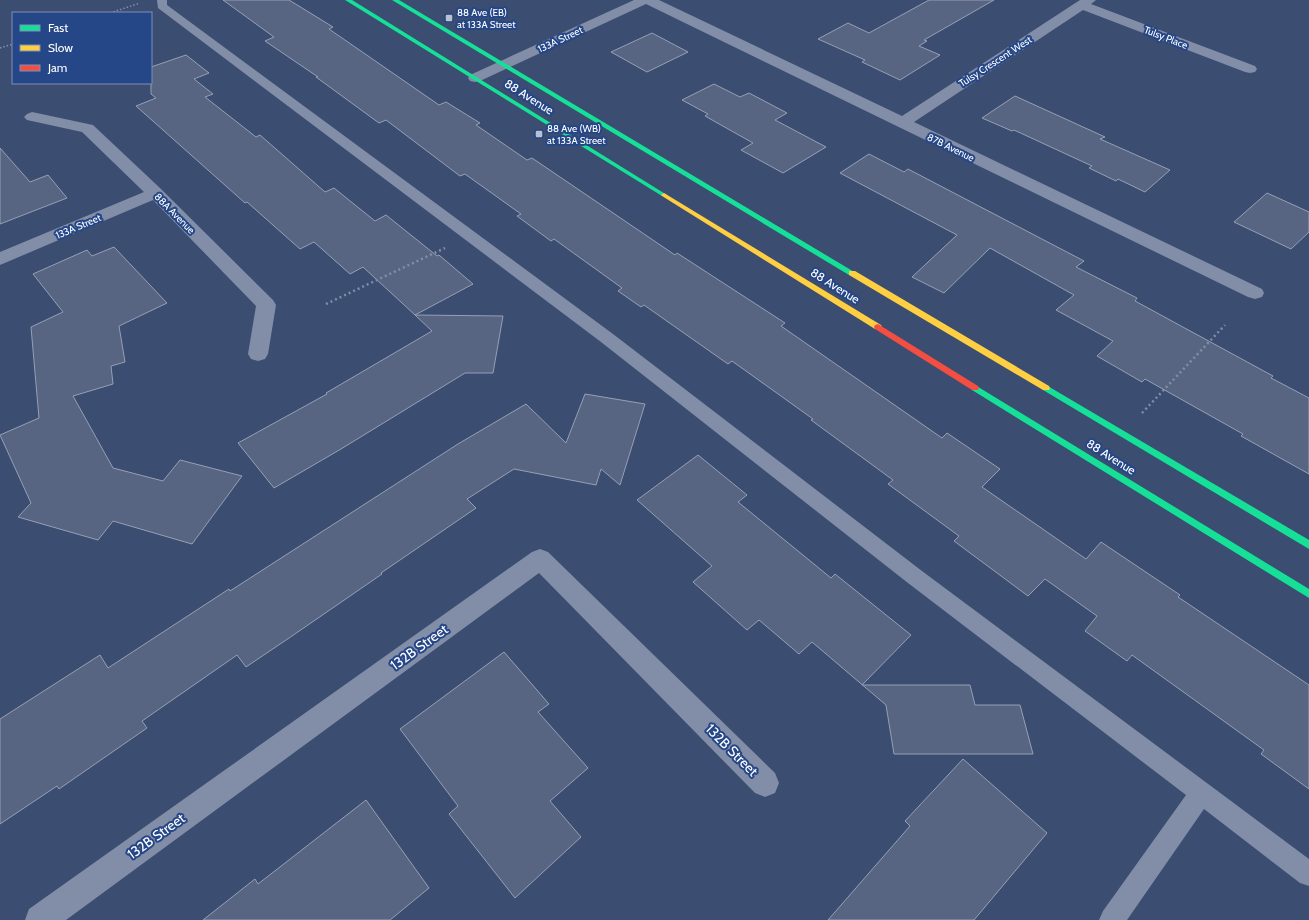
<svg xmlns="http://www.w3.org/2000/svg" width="1309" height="920" font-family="Cabin,sans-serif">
  <rect width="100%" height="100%" fill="#3b4d71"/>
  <!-- building -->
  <g fill="#576582" stroke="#96a0b5">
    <polygon points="223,0 289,0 333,27 329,29 439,105 446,102 480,123 476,125 527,160 532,158 675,255 677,253 785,323 781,326 942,438 947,433 1000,469 982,487 1086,559 1101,542 1180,595 1178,597 1309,685 1309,789 1261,754 1264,750 1132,655 1127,661 1085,631 1097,616 1045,579 1028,596 954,541 959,536 888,484 893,480 811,420 813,419 732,361 728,364 644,305 641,307 618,291 622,288 554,239 551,241 517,216 521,214 465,174 460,176 386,120 379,123 316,77 318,77 265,41 274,37"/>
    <polygon points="929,0 994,0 924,40 927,41 919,46 940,55 900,80 862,62 865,60 818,39 848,23 869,33"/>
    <polygon points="652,33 688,52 647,72 611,52"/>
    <polygon points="186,55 209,73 194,79 213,94 205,97 256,137 260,135 325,192 334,188 375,221 386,215 437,256 439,255 473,284 415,315 363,267 350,274 314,242 300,249 247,202 245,203 136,106 156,98 151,94 151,67"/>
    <polygon points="714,84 740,97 749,93 787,113 775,120 826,147 783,173 741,150 753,143 705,116 708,114 682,100"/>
    <polygon points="1015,96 1105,137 1100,139 1170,170 1145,192 1118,179 1116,181 1089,168 1092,166 1014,130 1012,131 982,118"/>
    <polygon points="0,148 30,182 48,175 67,198 0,224"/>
    <polygon points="869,154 904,172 908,169 1084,261 1076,267 1137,298 1135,301 1273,376 1271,378 1309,398 1309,474 1241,436 1243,434 1145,379 1142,382 1097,356 1113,341 1056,310 1074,295 990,248 944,293 912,277 957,235 840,173"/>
    <polygon points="1267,193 1309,212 1309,232 1291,249 1234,222"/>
    <polygon points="114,247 167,303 119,326 125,362 111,366 113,384 73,396 113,468 163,481 180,460 242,476 192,544 113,521 98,540 18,517 31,503 0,435 39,418 31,327 63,312 33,274 87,250 92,256"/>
    <polygon points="415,315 503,316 493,373 465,373 341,449 274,488 238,443 327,394 326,393 432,331"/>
    <polygon points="585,394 645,404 620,485 601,469 596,485 514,469 467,499 476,508 381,573 382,574 292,636 246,667 237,655 142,721 147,728 59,789 57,786 0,824 0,719 100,655 108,668 229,589 230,591 458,444 526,404 566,443"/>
    <polygon points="698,455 747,495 738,502 831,578 835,574 911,635 862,685 970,685 975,705 1020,705 1033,754 894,754 886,705 812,642 799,654 759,620 747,630 693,582 712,566 637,500"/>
    <polygon points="504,652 549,704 538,712 588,768 550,801 581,837 515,898 449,814 458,806 400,729"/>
    <polygon points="963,759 1047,833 974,920 828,920 910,826 905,821"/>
    <polygon points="366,800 429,888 390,920 203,920 255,879 258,884"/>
  </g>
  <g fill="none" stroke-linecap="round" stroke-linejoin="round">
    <!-- path-far1 -->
    <g stroke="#828ea7" stroke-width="1.5" stroke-dasharray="1.5 2" stroke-linecap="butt">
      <polyline points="110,13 140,3"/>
      <polyline points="0,48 13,44"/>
    </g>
    <!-- path -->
    <g stroke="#828ea7" stroke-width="2.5" stroke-dasharray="2 3" stroke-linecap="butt">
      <polyline points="326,304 445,248"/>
      <polyline points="1142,413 1225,325"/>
    </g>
    <!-- lane -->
    <polygon fill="#828ea7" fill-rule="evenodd" points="157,0 167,0 167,5 613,334 922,571 1309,859 1309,886 1300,883 1204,809 1127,920 1099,920 1103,911 1186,795 908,583 601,342 158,8"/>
    <!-- street -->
    <g fill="#828ea7" fill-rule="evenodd">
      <polygon points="634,0 659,0 902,116 1080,0 1096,0 1091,4 1255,66 1257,69 1255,72 1250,73 1245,72 1083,10 914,122 1262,289 1264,293 1262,297 1255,299 1248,297 646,4 480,81 475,82 470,81 468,78 470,75"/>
      <polygon points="32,112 93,125 161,189 273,300 276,305 268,354 265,359 258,361 251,359 248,354 256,306 153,200 0,265 0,252 144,192 82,132 27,120 24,117 27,114"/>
      <polygon points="540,549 548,552 775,773 779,783 775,793 765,797 755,793 539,573 66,920 25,920 29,909 532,552"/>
    </g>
    <!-- fast -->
    <g fill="#16e098" fill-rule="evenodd">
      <polygon points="345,0 352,0 667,195 666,196 662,196"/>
      <polygon points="392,0 399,0 856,273 855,275 849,275"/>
      <polygon points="975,385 1309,589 1309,598 972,390 971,388"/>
      <polygon points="1046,385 1309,540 1309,549 1043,390 1042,388 1043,386"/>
    </g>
    <!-- slow -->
    <g fill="#ffcf43" fill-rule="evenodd">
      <polygon points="664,193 881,325 882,327 881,329 875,329 662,196 661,195"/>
      <polygon points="849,271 855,271 1049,386 1050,388 1049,390 1043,390 849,275"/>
    </g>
    <!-- jam -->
    <polygon fill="#f24e42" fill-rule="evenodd" points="878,324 978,386 979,388 978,390 972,390 875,329 874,327 875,325"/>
  </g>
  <!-- markers -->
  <g fill="#bac1cd" stroke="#254687" stroke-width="1.5">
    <rect x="445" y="14" width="8" height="8" rx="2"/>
    <rect x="535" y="130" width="8" height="8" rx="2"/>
  </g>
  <g text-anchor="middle" stroke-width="4" stroke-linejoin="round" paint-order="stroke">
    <!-- far-poi labels -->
    <g font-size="10" fill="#fff" stroke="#254687" text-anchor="start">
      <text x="457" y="16">88 Ave (EB)<tspan x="457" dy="12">at 133A Street</tspan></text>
      <text x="547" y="132">88 Ave (WB)<tspan x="547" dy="12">at 133A Street</tspan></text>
    </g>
    <!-- far-street labels -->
    <g font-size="10" fill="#fff" stroke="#254687">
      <text transform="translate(1166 37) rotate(21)" y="4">Tulsy Place</text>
      <text transform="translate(560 39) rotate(-25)" y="4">133A Street</text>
      <text transform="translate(995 61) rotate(-33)" y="4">Tulsy Crescent West</text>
      <text transform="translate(951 147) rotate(26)" y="4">87B Avenue</text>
      <text transform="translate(175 213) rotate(45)" y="4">88A Avenue</text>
      <text transform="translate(78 226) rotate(-23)" y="4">133A Street</text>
    </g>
    <!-- street labels -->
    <g font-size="12" fill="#fff" stroke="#254687">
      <text transform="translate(529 97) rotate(32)" y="4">88 Avenue</text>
      <text transform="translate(835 286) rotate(32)" y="4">88 Avenue</text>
      <text transform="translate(1111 457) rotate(32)" y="4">88 Avenue</text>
    </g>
    <!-- near-street labels -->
    <g font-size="14" fill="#fff" stroke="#254687">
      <text transform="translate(419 647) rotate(-36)" y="5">132B Street</text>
      <text transform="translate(732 750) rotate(45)" y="5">132B Street</text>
      <text transform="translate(156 836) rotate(-36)" y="5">132B Street</text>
    </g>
  </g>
  <!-- legend -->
  <rect x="12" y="12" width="140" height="72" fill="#254687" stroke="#7c90b7"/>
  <rect x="20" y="25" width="20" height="6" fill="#16e098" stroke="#7c90b7"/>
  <text x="48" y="32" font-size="12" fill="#ffffff">Fast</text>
  <rect x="20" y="45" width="20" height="6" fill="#ffcf43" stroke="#7c90b7"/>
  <text x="48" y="52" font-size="12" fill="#ffffff">Slow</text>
  <rect x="20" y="65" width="20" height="6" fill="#f24e42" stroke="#7c90b7"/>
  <text x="48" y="72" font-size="12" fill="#ffffff">Jam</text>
</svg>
